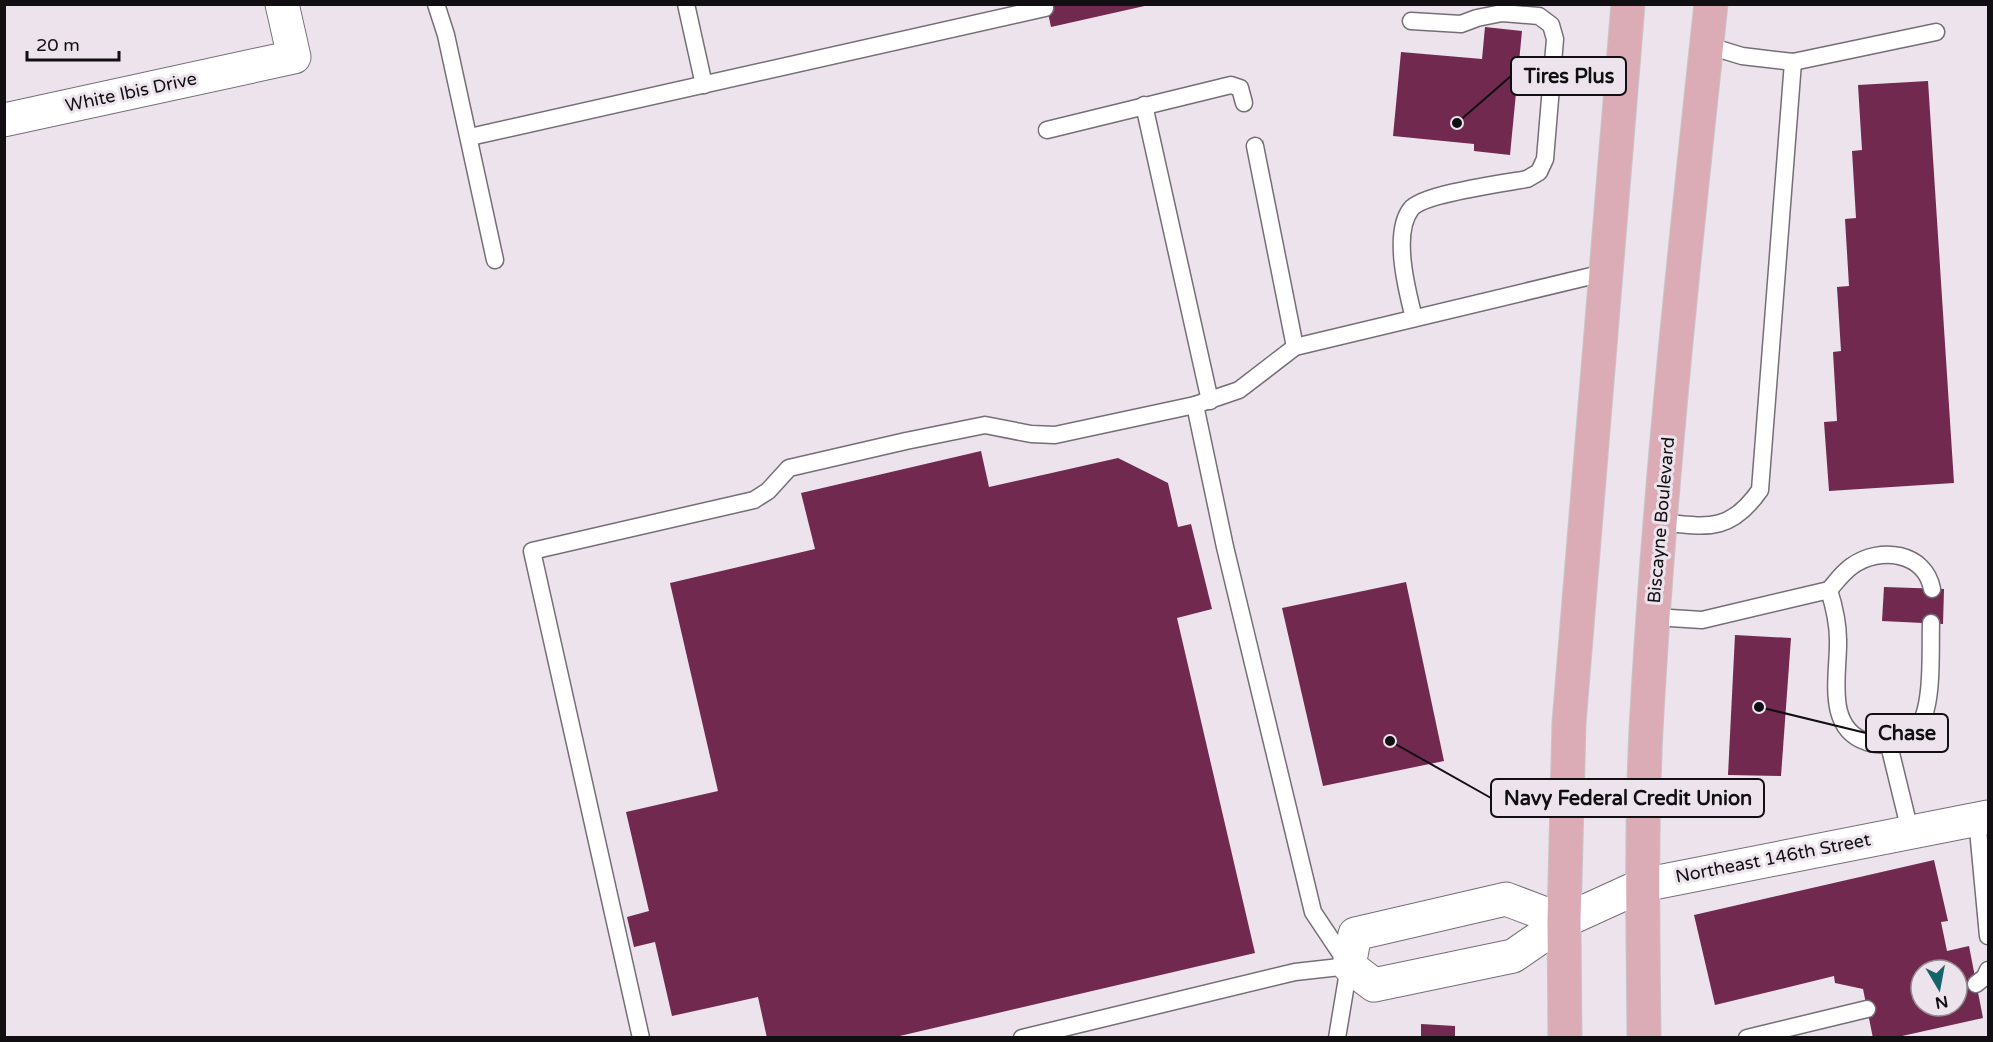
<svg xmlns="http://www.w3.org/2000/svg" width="1993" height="1042" font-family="'Varela Round',sans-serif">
  <rect width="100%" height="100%" fill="#ece3ec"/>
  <!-- building -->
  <g fill="#712950" fill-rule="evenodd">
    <polygon points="1046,4 1149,4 1149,5 1051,27"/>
    <polygon points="1485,27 1522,31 1510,155 1474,151 1474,144 1393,136 1401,52 1482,59"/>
    <polygon points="1928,81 1954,483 1829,491 1824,422 1837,421 1833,352 1841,351 1837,287 1849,286 1845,219 1856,218 1852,151 1862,150 1858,85"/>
    <polygon points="981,451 989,487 1118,458 1168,483 1178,527 1191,524 1212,609 1177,618 1255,953 891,1038 767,1038 758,997 672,1016 655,942 634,947 627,917 649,911 626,812 718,791 670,583 815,549 801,493"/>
    <polygon points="1406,582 1444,761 1323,786 1282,608"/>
    <polygon points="1884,587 1944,589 1943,624 1882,621"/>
    <polygon points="1735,635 1791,638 1781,776 1728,775"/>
    <path d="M1934 860 1948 921 1941 922 1947 951 1969 946 1983 1018 1893 1038H1873L1863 989 1835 983 1834 976 1715 1005 1694 915ZM1921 970H1957V1006H1921Z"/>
    <polygon points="1421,1024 1455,1026 1455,1038 1421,1038"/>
  </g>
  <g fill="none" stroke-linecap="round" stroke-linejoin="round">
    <!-- lane casing -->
    <g stroke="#766e77" stroke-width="19">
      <g id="lane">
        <polyline points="436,4 446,35 495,260"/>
        <polyline points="686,4 704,85"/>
        <path d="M1411 21 1461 24 1477 18 1502 13 1539 16 1551 25 1555 39 1545 159 1539 172 1527 179C1505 183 1422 194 1411 209 1392 233 1407 291 1414 318"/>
        <polyline points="1706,45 1742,56 1793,62 1936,32"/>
        <polyline points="1144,105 1210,401"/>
        <polyline points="1047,130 1231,85 1240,88 1244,103"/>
        <polyline points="470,137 1045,8"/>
        <polyline points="1255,146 1295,347"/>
        <path d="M1660 522C1707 527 1730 533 1760 490L1793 62"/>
        <path d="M1829 590C1836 582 1843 572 1852 566 1880 546 1925 552 1932 589"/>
        <path d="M1654 617 1702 620 1829 590C1834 606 1838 622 1838 640 1839 673 1824 728 1867 742 1873 745 1882 744 1889 745L1910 831"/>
        <path d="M1889 745C1900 740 1910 737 1917 728 1934 710 1930 649 1931 623"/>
        <polyline points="1977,819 1988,936"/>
        <polyline points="1976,984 1985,977 1988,970"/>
        <polyline points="641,1038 532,551 754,500 768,491 789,468 906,441 985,425 1031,434 1055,435 1195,405"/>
        <polyline points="1022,1038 1295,972 1349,966"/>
        <polyline points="1337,1038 1349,966 1313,912 1225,547 1195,405 1239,390 1295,347 1608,272"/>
        <polyline points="1747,1038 1867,1009"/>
      </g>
    </g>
    <!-- street casing -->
    <g stroke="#766e77" stroke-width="35">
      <g id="street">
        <polyline points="4,120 294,57 282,4"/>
        <polyline points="1564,921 1506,899 1355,934 1349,966 1374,985 1513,956 1564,921 1643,885 1988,817"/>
      </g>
    </g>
    <!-- primary casing -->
    <g stroke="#c6c5c6" stroke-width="35">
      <g id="primary">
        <polyline points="1565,1038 1564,921 1569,723 1628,4"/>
        <path d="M1644 1038C1643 935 1641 833 1646 730 1659 488 1685 246 1711 4"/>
      </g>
    </g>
    <!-- lane -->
    <use href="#lane" stroke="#fff" stroke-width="16"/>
    <!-- street -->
    <use href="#street" stroke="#fff" stroke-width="33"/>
    <!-- primary -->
    <use href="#primary" stroke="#dcacb6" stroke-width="33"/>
  </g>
  <g text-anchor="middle" stroke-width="6" stroke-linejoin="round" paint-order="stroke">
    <!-- street labels -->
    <g font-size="18" fill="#120f12" stroke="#ece3ec">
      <text transform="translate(131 92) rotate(-12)" y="6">White Ibis Drive</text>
      <text transform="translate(1661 520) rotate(-85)" y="6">Biscayne Boulevard</text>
      <text transform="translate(1773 858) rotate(-11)" y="6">Northeast 146th Street</text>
    </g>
  </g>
  <!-- callouts -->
  <path fill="none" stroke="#120f12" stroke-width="2" d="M1457 123L1511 76M1759 707L1866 733M1390 741L1491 798"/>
  <g fill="#120f12" stroke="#ece3ec" stroke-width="2">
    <circle cx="1457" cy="123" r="6"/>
    <circle cx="1759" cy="707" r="6"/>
    <circle cx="1390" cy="741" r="6"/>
  </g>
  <g fill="#ece3ec" stroke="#120f12" stroke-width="2">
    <rect x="1511" y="57" width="115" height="38" rx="6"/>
    <rect x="1866" y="714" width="82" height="38" rx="6"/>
    <rect x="1491" y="779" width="273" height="38" rx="6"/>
  </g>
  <g font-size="20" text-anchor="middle" font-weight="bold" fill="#120f12">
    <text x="1569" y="83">Tires Plus</text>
    <text x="1907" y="740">Chase</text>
    <text x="1628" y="805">Navy Federal Credit Union</text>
  </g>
  <!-- border -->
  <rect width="1993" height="1042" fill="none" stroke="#120f12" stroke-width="12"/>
  <!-- north arrow -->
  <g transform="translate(1939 988) rotate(170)"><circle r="28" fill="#ece3ec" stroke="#958e95" stroke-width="1.5"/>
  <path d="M0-4.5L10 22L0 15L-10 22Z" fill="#156469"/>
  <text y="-9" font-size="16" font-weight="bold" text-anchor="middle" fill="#120f12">N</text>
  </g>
  <!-- scale -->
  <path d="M27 51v9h92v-9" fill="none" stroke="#120f12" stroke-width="3"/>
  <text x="36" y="51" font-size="18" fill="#120f12" stroke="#ece3ec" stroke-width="4.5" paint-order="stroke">20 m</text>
</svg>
